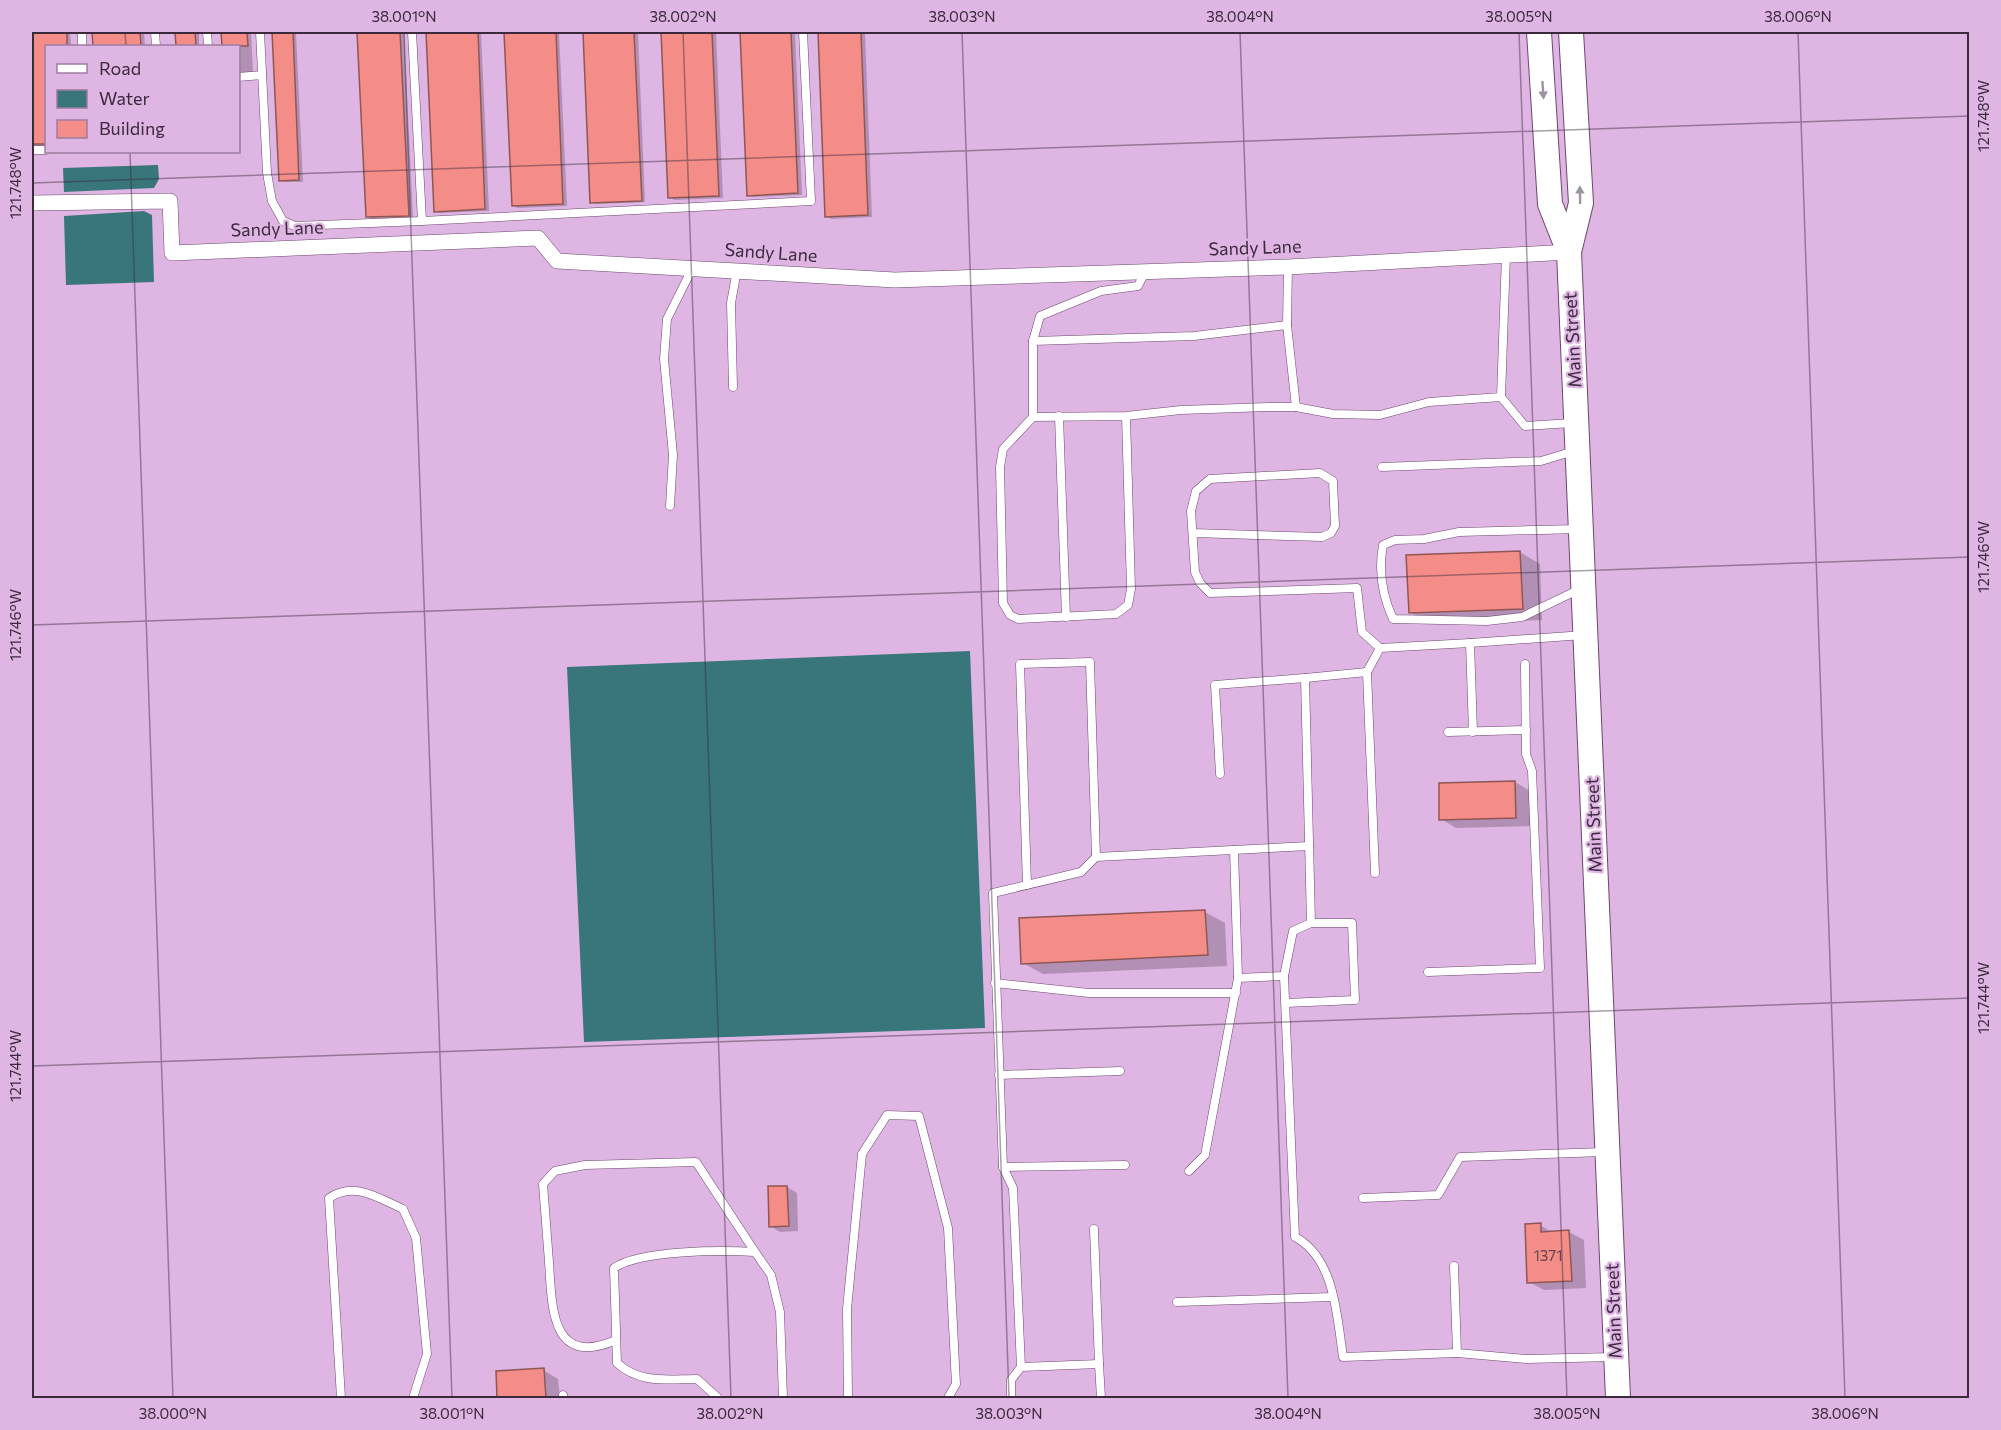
<svg xmlns="http://www.w3.org/2000/svg" width="2001" height="1430" font-family="Commissioner,sans-serif">
  <rect width="100%" height="100%" fill="#dfb5e3"/>
  <!-- water -->
  <g fill="#39767b">
    <polygon points="158,165 159,179 154,188 64,192 63,168"/>
    <polygon points="144,211 152,215 154,282 66,285 64,216"/>
    <polygon points="970,651 985,1028 584,1042 567,667"/>
  </g>
  <!-- shadow -->
  <g fill="#0003">
    <polygon points="32,32 70,32 71,46 46,46 46,147 32,147"/>
    <polygon points="94,32 144,32 145,46 95,46"/>
    <polygon points="176,32 199,32 199,46 177,46"/>
    <polygon points="223,32 251,32 253,72 238,72 238,46 224,46"/>
    <polygon points="274,32 296,32 303,182 284,182 280,180"/>
    <polygon points="359,32 404,32 413,217 372,219 367,216"/>
    <polygon points="428,32 481,32 489,211 440,213 435,211"/>
    <polygon points="506,32 559,32 567,206 518,208 513,206"/>
    <polygon points="584,32 638,32 645,202 596,204 592,202"/>
    <polygon points="662,32 716,32 723,198 674,200 670,197"/>
    <polygon points="741,32 795,32 802,195 753,197 748,195"/>
    <polygon points="819,32 865,32 872,217 831,219 827,216"/>
    <polygon points="1520,552 1540,564 1542,620 1430,624 1410,612"/>
    <polygon points="1515,782 1530,791 1531,826 1456,828 1441,819"/>
    <polygon points="1205,912 1225,923 1227,966 1043,974 1023,963"/>
    <polygon points="787,1187 797,1193 798,1231 780,1232 770,1226 769,1188"/>
    <polygon points="1540,1225 1553,1233 1569,1232 1584,1240 1586,1288 1544,1290 1529,1282"/>
    <polygon points="543,1370 558,1379 560,1398 499,1398 498,1372"/>
  </g>
  <!-- building -->
  <g fill="#f48d88" stroke="#905653" stroke-width="1.5">
    <polygon points="32,32 67,32 67,46 46,46 46,144 32,144"/>
    <polygon points="92,32 140,32 141,46 93,46"/>
    <polygon points="175,32 195,32 196,46 176,46"/>
    <polygon points="221,32 247,32 248,46 222,46"/>
    <polygon points="272,32 293,32 299,180 279,181"/>
    <polygon points="357,32 400,32 409,216 366,217"/>
    <polygon points="426,32 478,32 485,209 434,212"/>
    <polygon points="504,32 556,32 563,204 512,206"/>
    <polygon points="583,32 634,32 642,201 590,203"/>
    <polygon points="661,32 712,32 719,196 668,198"/>
    <polygon points="740,32 791,32 798,193 747,196"/>
    <polygon points="818,32 861,32 868,215 825,217"/>
    <polygon points="1520,551 1523,609 1409,613 1406,555"/>
    <polygon points="1515,781 1516,818 1439,820 1439,783"/>
    <polygon points="1205,910 1208,955 1021,964 1019,918"/>
    <polygon points="768,1186 787,1186 789,1226 769,1227"/>
    <polygon points="1541,1223 1541,1232 1569,1230 1572,1281 1527,1283 1525,1224"/>
    <polygon points="544,1368 546,1398 497,1398 496,1371"/>
  </g>
  <g fill="none" stroke-linecap="round" stroke-linejoin="round">
    <!-- lane casing -->
    <g stroke="#6c4870" stroke-width="9">
      <g id="lane">
        <polyline points="82,32 82,46"/>
        <polyline points="155,32 156,46"/>
        <polyline points="207,32 208,46"/>
        <polyline points="260,32 267,173 272,201 283,221 295,226 422,221"/>
        <polyline points="412,32 422,221 811,201 803,32"/>
        <polyline points="238,77 262,75"/>
        <polyline points="32,150 46,150"/>
        <polyline points="1287,325 1288,267"/>
        <polyline points="1033,341 1040,316 1101,291 1138,286 1145,272"/>
        <polyline points="733,387 731,303 737,270"/>
        <polyline points="1501,397 1525,426 1572,423"/>
        <polyline points="1059,416 1066,617"/>
        <polyline points="1126,416 1131,589 1128,605 1116,614 1018,619 1010,615 1003,603 1000,467 1003,449 1033,417 1126,416 1181,410 1268,407 1296,407 1333,414 1380,415 1429,402 1501,397 1506,255"/>
        <polyline points="1033,417 1033,341 1194,336 1287,325 1296,407"/>
        <polyline points="1382,467 1541,461 1574,451"/>
        <polyline points="670,506 673,455 664,359 667,319 692,269"/>
        <path d="M1579 529 1459 532 1424 539 1395 540 1383 545C1378 572 1382 595 1393 619L1487 621 1522 617 1580 589"/>
        <polyline points="1193,533 1322,537 1331,533 1335,526 1333,481 1320,473 1210,479 1196,491 1191,511 1195,572 1200,583 1210,593 1357,588 1362,632 1380,648"/>
        <polyline points="1367,672 1380,648 1470,643"/>
        <polyline points="1305,678 1367,672 1375,873"/>
        <polyline points="1448,732 1526,730"/>
        <polyline points="1473,732 1470,643 1584,635"/>
        <polyline points="1220,774 1215,685 1305,678 1311,923"/>
        <polyline points="1234,850 1238,978"/>
        <polyline points="1027,885 1020,664 1090,662 1096,857"/>
        <polyline points="1428,972 1540,968 1532,771 1526,754 1525,664"/>
        <polyline points="995,983 1089,993 1236,993"/>
        <path d="M1286 1003 1355 1000 1352 923H1311L1293 931 1284 976 1295 1237C1335 1258 1337 1317 1343 1357L1457 1353"/>
        <polyline points="999,1075 1120,1071"/>
        <polyline points="1003,1167 1125,1165"/>
        <polyline points="1189,1171 1205,1155 1238,978 1284,976"/>
        <polyline points="1363,1198 1438,1195 1460,1157 1604,1152"/>
        <polyline points="1094,1229 1099,1364"/>
        <polyline points="1454,1266 1457,1353 1527,1359 1614,1357"/>
        <polyline points="1177,1302 1332,1297"/>
        <path d="M616 1340C551 1368 552 1308 549 1262 547 1236 545 1210 543 1184L555 1171 585 1165 696 1162 755 1252"/>
        <polyline points="1021,1367 1099,1364 1101,1398"/>
        <polyline points="563,1395 564,1398"/>
        <path d="M341 1398 329 1198C355 1181 378 1198 403 1209L416 1238 427 1354 413 1398"/>
        <path d="M718 1398 697 1379C667 1379 640 1384 617 1363L614 1268C640 1250 721 1250 755 1252L771 1275 780 1312 783 1398"/>
        <polyline points="848,1398 847,1309 862,1154 887,1115 919,1116 948,1228 956,1384 948,1398"/>
        <polyline points="1011,1398 1011,1380 1021,1367 1013,1188 1003,1167 993,893 1081,872 1096,857 1309,846"/>
      </g>
    </g>
    <!-- street casing -->
    <g stroke="#6c4870" stroke-width="16">
      <polyline id="street" points="32,203 170,201 172,253 538,238 557,261 895,280 1288,267 1569,252"/>
    </g>
    <!-- primary casing -->
    <g stroke="#6c4870" stroke-width="26">
      <g id="primary">
        <polyline points="1539,32 1550,204 1569,252"/>
        <polyline points="1571,32 1581,203 1569,252 1618,1398"/>
      </g>
    </g>
    <!-- lane -->
    <use href="#lane" stroke="#fff" stroke-width="8"/>
    <!-- street -->
    <use href="#street" stroke="#fff" stroke-width="15"/>
    <!-- primary -->
    <use href="#primary" stroke="#fff" stroke-width="24"/>
  </g>
  <!-- one-way arrows -->
  <defs><path id="oneway-solid" d="M-6-.8H1V-3.2L6.5 0L1 3.2V.8H-6Z" transform="scale(1.5)"/></defs>
  <g fill="#9c949e">
    <use href="#oneway-solid" transform="translate(1543 90) rotate(86)"/>
    <use href="#oneway-solid" transform="translate(1580 195) rotate(-91)"/>
  </g>
  <!-- ticks -->
  <path fill="none" stroke="#3a2a3c" stroke-width="1.5" stroke-opacity="0.45" d="M125 32 126 46M404 32 452 1398M683 32 731 1398M962 32 1009 1398M1240 32 1288 1398M1519 32 1567 1398M1798 32 1845 1398M130 152 173 1398M32 183 1970 116M32 625 1970 557M32 1066 1970 998"/>
  <g text-anchor="middle" stroke-width="4.5" stroke-linejoin="round" paint-order="stroke">
    <!-- number labels -->
    <g font-size="15" fill="#68434f">
      <text x="1548" y="1261">1371</text>
    </g>
    <!-- street labels -->
    <g font-size="18" fill="#3a2a3c" stroke="#dfb5e3">
      <text transform="translate(277 229) rotate(-2)" y="6">Sandy Lane</text>
      <text transform="translate(1255 248) rotate(-2)" y="6">Sandy Lane</text>
      <text transform="translate(771 253) rotate(4)" y="6">Sandy Lane</text>
      <text transform="translate(1573 340) rotate(-93)" y="6">Main Street</text>
      <text transform="translate(1594 825) rotate(-92)" y="6">Main Street</text>
      <text transform="translate(1614 1311) rotate(-92)" y="6">Main Street</text>
    </g>
  </g>
  <!-- border -->
  <rect width="2001" height="1430" fill="none" stroke="#dfb5e3" stroke-width="66"/>
  <!-- legend -->
  <rect x="45" y="45" width="195" height="108" fill="#dfb5e3" stroke="#9d7da0" stroke-width="1.5"/>
  <rect x="57" y="64" width="30" height="9" fill="#ffffff" stroke="#9d7da0" stroke-width="1.5"/>
  <text x="99" y="75" font-size="18" fill="#3a2a3c">Road</text>
  <rect x="57" y="90" width="30" height="18" fill="#39767b" stroke="#9d7da0" stroke-width="1.5"/>
  <text x="99" y="105" font-size="18" fill="#3a2a3c">Water</text>
  <rect x="57" y="120" width="30" height="18" fill="#f48d88" stroke="#9d7da0" stroke-width="1.5"/>
  <text x="99" y="135" font-size="18" fill="#3a2a3c">Building</text>
  <rect x="33" y="33" width="1935" height="1364" fill="none" stroke="#3a2a3c" stroke-width="2"/>
  <g font-size="15" text-anchor="middle" fill="#3a2a3c">
    <text x="404" y="22">38.001°N</text>
    <text x="683" y="22">38.002°N</text>
    <text x="962" y="22">38.003°N</text>
    <text x="1240" y="22">38.004°N</text>
    <text x="1519" y="22">38.005°N</text>
    <text x="1798" y="22">38.006°N</text>
    <text transform="translate(1984 116) rotate(-90)" y="5">121.748°W</text>
    <text transform="translate(16 183) rotate(-90)" y="5">121.748°W</text>
    <text transform="translate(1984 557) rotate(-90)" y="5">121.746°W</text>
    <text transform="translate(16 625) rotate(-90)" y="5">121.746°W</text>
    <text transform="translate(1984 998) rotate(-90)" y="5">121.744°W</text>
    <text transform="translate(16 1066) rotate(-90)" y="5">121.744°W</text>
    <text x="173" y="1419">38.000°N</text>
    <text x="452" y="1419">38.001°N</text>
    <text x="730" y="1419">38.002°N</text>
    <text x="1009" y="1419">38.003°N</text>
    <text x="1288" y="1419">38.004°N</text>
    <text x="1567" y="1419">38.005°N</text>
    <text x="1845" y="1419">38.006°N</text>
  </g>
</svg>
